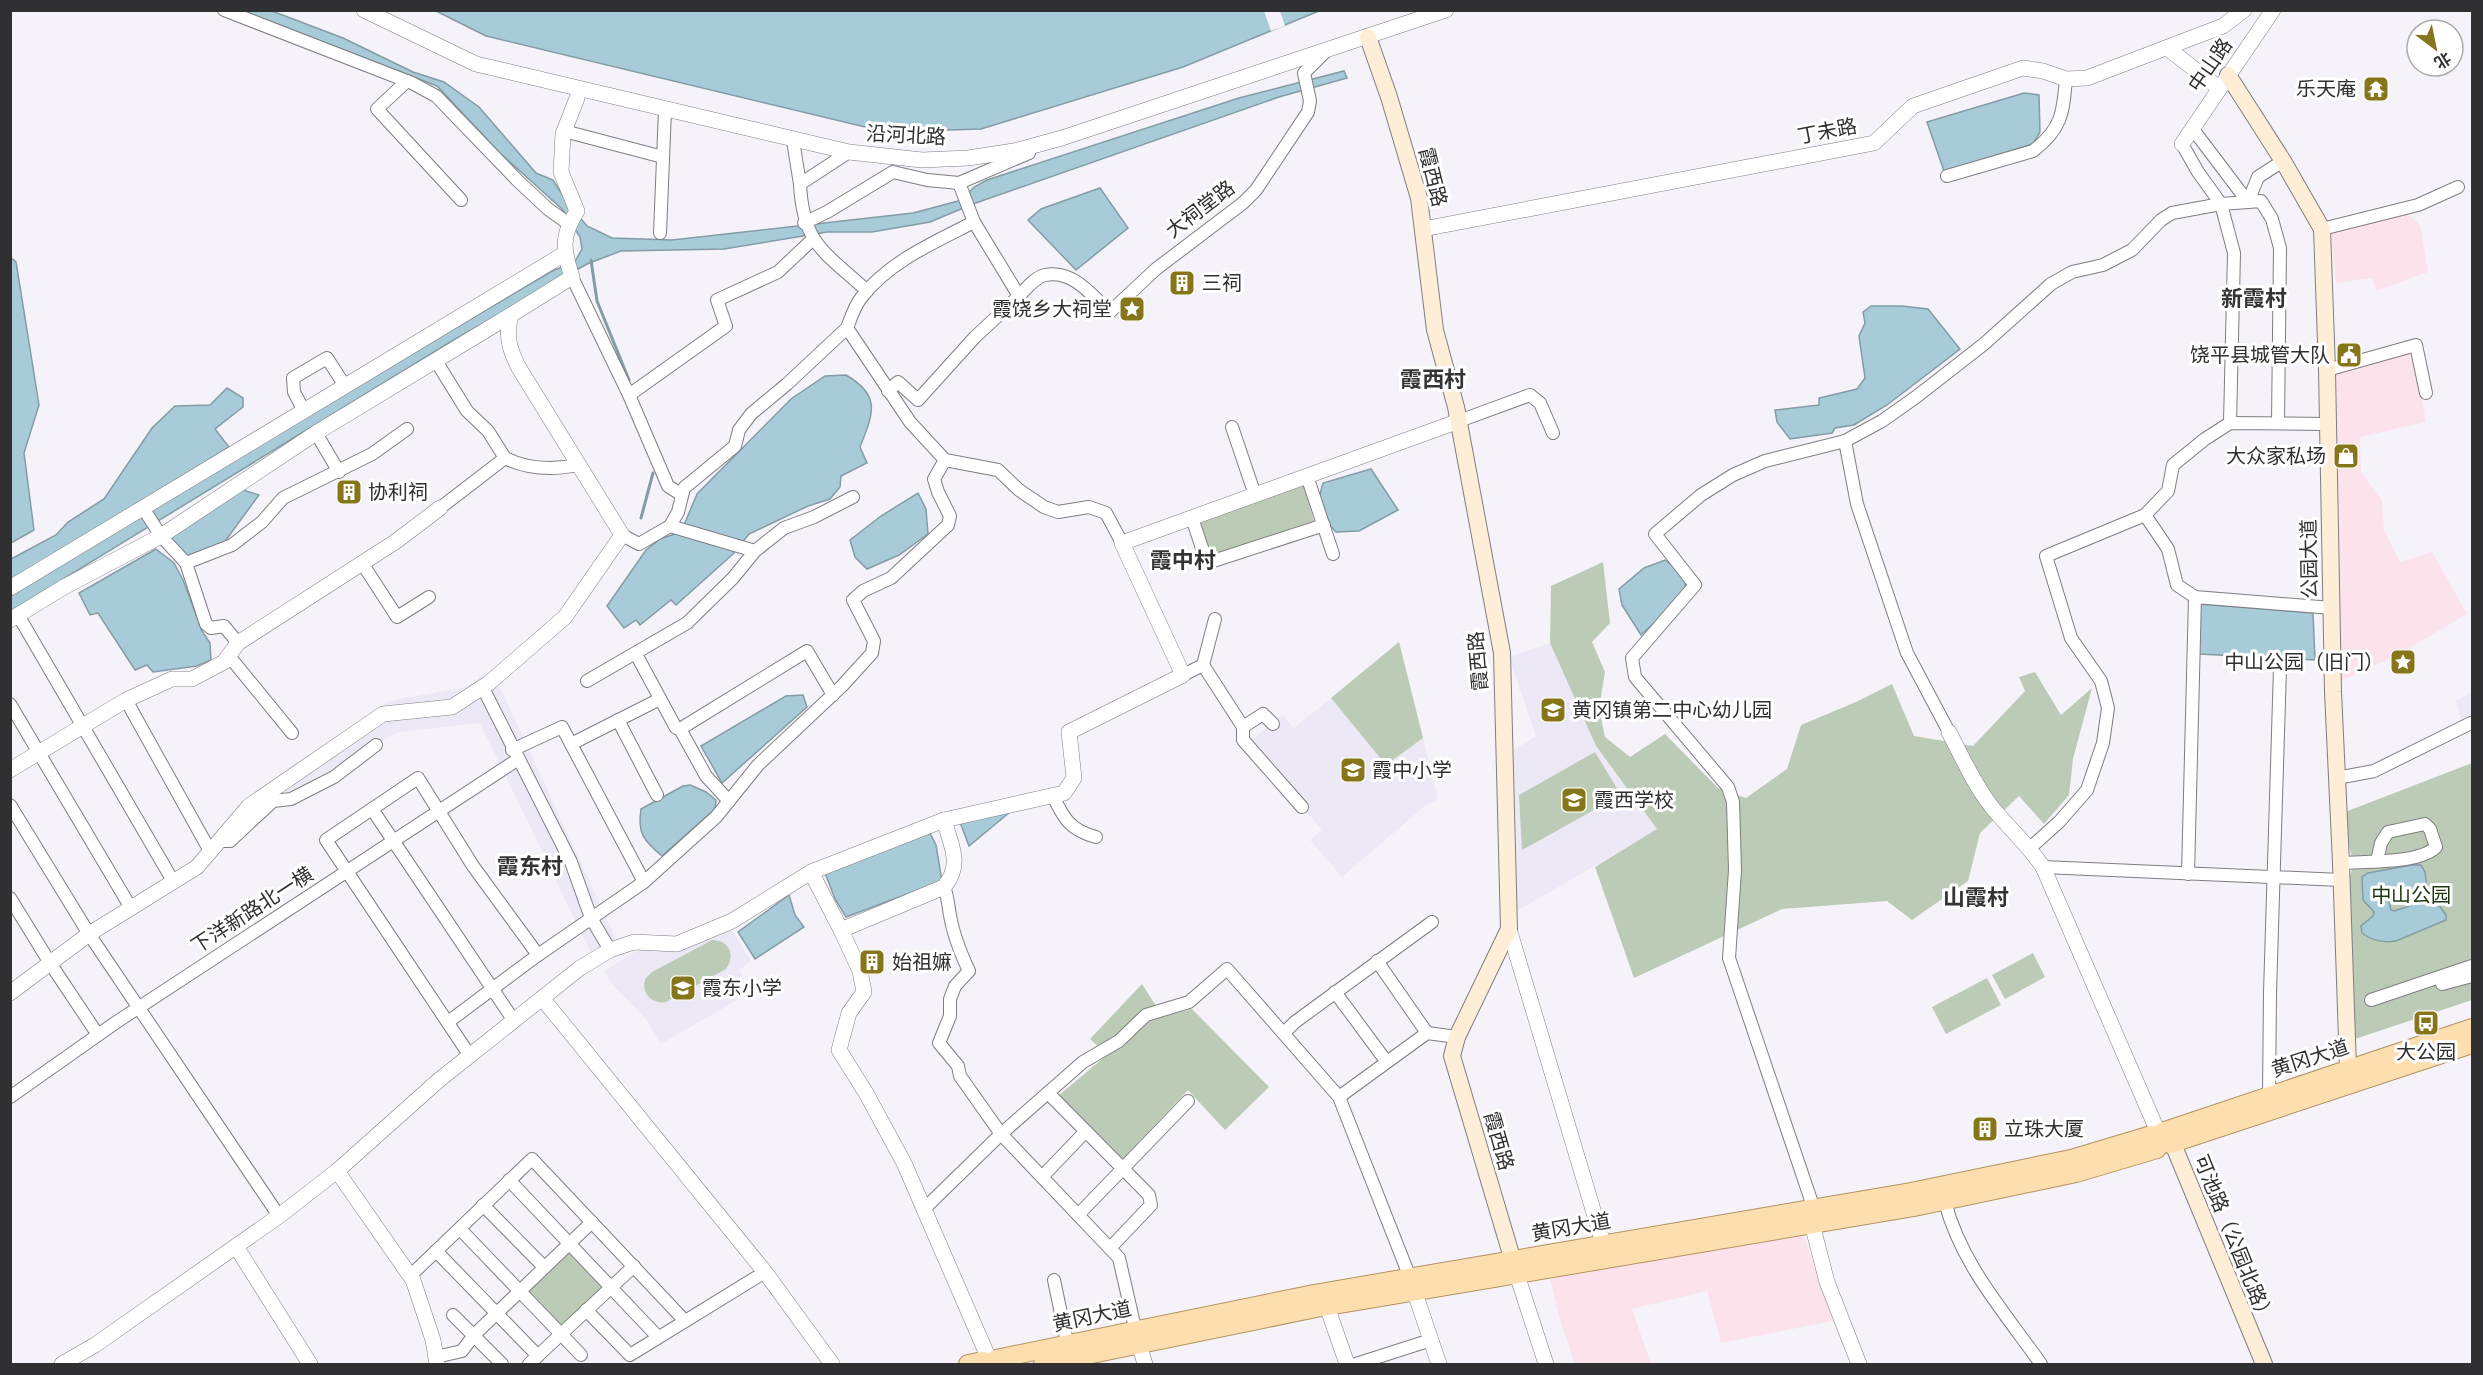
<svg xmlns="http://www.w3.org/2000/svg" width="2483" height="1375" font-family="Cabin,'Noto Sans SC',sans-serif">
  <rect width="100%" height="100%" fill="#f5f3f9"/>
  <!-- built -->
  <g fill="#ede8f6">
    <polygon points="1399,642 1438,799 1425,806 1342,877 1310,840 1322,830 1306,811 1308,807 1250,741 1282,715 1294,728"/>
    <polygon points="1550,643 1596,746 1657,830 1515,912 1512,751 1536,736 1509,657"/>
    <polygon points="486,672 502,691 617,941 591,953 480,723 399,732 287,793 274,778 389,701 466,687"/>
    <polygon points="2472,691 2472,728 2465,732 2456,701"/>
    <polygon points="732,930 751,961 739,970 751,992 661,1044 646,1019 612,984 604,971 638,950 681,950"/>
  </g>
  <!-- industrial -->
  <g fill="#fce2eb">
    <polygon points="2404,211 2420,225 2428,272 2376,291 2372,278 2336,283 2331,230"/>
    <polygon points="2413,350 2426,422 2360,437 2361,473 2382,500 2384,530 2400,562 2432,552 2467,614 2397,655 2340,681 2334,371"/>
    <polygon points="1802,1230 1833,1321 1721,1343 1707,1291 1632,1309 1651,1364 1575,1364 1560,1320 1550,1279"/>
  </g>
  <!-- green -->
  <g fill="#bccbb6">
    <polygon points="1303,484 1314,521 1209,557 1196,521"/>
    <polygon points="1603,562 1610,623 1592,642 1605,672 1599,709 1605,737 1630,757 1665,734 1718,788 1746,798 1787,769 1801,725 1856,702 1892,684 1914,736 1973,746 2025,691 2019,677 2035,672 2061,715 2092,688 2073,759 2069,795 2044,824 2019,796 1980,833 1968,881 1912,920 1887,901 1782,909 1634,978 1595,867 1657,829 1596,746 1550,643 1551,586"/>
    <polygon points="1399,642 1423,738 1386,765 1331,698"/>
    <polygon points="1595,752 1621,795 1522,850 1519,795"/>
    <path d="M2472 763V1000L2355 1039 2348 881C2357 863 2349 851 2346 832 2345 826 2345 818 2345 812Z"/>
    <path d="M712 940C729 940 736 955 726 969L666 1002C654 1004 646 998 644 986L645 979 652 972Z"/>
    <polygon points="2033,953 2045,977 2005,999 1992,975"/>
    <polygon points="1987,978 2001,1005 1946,1034 1932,1007"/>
    <polygon points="1142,984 1163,1017 1192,1009 1269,1087 1225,1130 1188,1090 1123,1159 1058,1096 1107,1055 1090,1039"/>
    <polygon points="569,1243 611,1287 561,1334 519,1291"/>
  </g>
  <!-- water -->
  <g fill="#a7cbd8" stroke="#839ca6" stroke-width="1.5" fill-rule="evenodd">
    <polygon points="244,11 272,11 343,38 413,72 444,82 479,107 536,173 553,180 567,202 587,226 612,238 672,240 913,213 962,200 974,187 987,180 1239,98 1344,71 1347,78 1279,97 973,204 930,222 872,232 827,232 724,249 621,251 587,264 452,341 11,611 11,596 368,379 554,270 574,263 582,249 580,237 562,209 500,153 437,86"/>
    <polygon points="436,11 1319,11 1183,67 981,129 886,132 486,36"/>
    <polygon points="2024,93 2039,95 2040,132 2033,144 1944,171 1927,122"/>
    <polygon points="1100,188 1128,228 1076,270 1028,220 1041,209"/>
    <polygon points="10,257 16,262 39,405 24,453 34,530 11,543"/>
    <polygon points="1871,306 1902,306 1928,309 1960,349 1887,405 1854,425 1835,428 1832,433 1790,439 1777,422 1775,410 1819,405 1819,398 1857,389 1865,378 1859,336 1865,323 1863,312"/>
    <path d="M846 375C882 396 873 414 860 447L867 463 841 476 840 487 830 499 808 506 749 534 733 554 676 605 671 600 640 625 636 620 624 628 607 606 646 550 660 539 681 532 697 494 791 399 825 376Z"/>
    <polygon points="227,388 243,398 243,407 215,429 229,447 11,583 11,559 56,535 68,522 104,499 152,428 175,406 210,405"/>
    <path d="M1371 469 1398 510 1359 531 1336 532C1320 515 1316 505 1323 483Z"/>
    <polygon points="236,488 259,495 223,544 186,557 168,539"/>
    <polygon points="918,493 926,509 928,534 899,555 867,569 855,557 850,540 881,516"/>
    <polygon points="156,549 174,563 183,580 202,631 210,643 211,660 197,666 153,672 147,665 135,670 98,613 90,615 79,593"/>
    <path d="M1665 560 1674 567 1686 581C1686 598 1653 623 1641 635L1622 605 1619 589 1644 568Z"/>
    <polygon points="2200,604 2313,613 2315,660 2199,654"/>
    <polygon points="803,695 807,707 722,783 701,746 786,696"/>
    <path d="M690 785 706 792 716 800 715 809 662 856C644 841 637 833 641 809L683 786Z"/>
    <polygon points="1010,812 969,846 960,822"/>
    <polygon points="930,833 936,845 942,881 846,917 835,899 825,873"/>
    <path d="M2412 865H2421L2425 872 2427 889 2446 915V920L2396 941C2384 943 2372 941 2362 933L2361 926 2373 916 2374 912 2363 900 2362 877 2368 873ZM2406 889 2410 906 2394 911 2391 910 2387 893 2390 890Z"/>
    <polygon points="789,895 795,915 804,927 755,959 738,932"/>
  </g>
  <!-- pier -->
  <polygon fill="#f5f3f9" points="1264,11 1280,11 1285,26 1271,31"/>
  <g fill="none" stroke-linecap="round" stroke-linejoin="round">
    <!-- stream -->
    <g stroke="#839ca6" stroke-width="3">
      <polyline points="591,260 597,301 629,380"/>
      <polyline points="641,518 653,473"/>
    </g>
    <!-- minor casing -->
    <g stroke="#7f7d82" stroke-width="14">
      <g id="minor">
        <polyline points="224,10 412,83 436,96 518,181 548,209 569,224"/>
        <polyline points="407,81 377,109 461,200"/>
        <polyline points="2192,128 2248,202 2261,201 2272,219 2280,248 2278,423"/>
        <polyline points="564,131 663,157"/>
        <polyline points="793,141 800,184"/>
        <polyline points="2182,144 2198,172 2221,204 2234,253 2230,423"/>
        <path d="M849 152 800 184C803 245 825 252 867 291"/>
        <path d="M1029 153 959 183 974 222 1019 296C1026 289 1035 277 1045 275 1073 269 1092 296 1110 312L1156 269 1243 203 1256 190 1308 112 1310 101 1304 73 1325 52"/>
        <path d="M1947 176 2033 151C2062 129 2063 113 2066 79"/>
        <path d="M974 222C935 242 888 262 861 298 854 307 851 318 847 328L910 422 945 460 998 470 1019 490 1044 507 1058 512 1089 507 1106 513 1122 543"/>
        <polyline points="804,223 827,212 893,172 927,180 959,183"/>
        <polyline points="2322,229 2418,205 2458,187"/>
        <polyline points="660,233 665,110"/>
        <polyline points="572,277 629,395 668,486 682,495"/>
        <polyline points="436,361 467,411 488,431 505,458"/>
        <polyline points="2327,370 2416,345 2426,393"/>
        <polyline points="888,391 898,382 918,400 975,337 1019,296"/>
        <polyline points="629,395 726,326 717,300 778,272 813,239"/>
        <polyline points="304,411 294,392 293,378 327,358 345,386"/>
        <polyline points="1459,421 1530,395 1540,403 1553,433"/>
        <polyline points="1232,427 1255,495"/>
        <polyline points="316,433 339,472"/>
        <polyline points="1845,441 1857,504 1907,653 1949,732"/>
        <polyline points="1307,476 1333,554"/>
        <polyline points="143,508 161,536 186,563 206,624 211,628 224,626 238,643"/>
        <path d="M440 508 505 458C529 470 553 470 578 465"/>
        <polyline points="2145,515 2168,491 2173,465 2205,439 2230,423 2327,424"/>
        <polyline points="1192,518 1207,563 1324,525"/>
        <polyline points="670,526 755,551"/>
        <polyline points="622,535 639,544 670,526 678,512 684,488 735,446 739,430 751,414 787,384 847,328"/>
        <polyline points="186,563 232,545 262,522 283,498 372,454 407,429"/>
        <polyline points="362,563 397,617 429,597"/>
        <polyline points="18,615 173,881"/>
        <polyline points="636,654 676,728 680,729 706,776 729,801"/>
        <polyline points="229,656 292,733"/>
        <polyline points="1203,665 1215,619"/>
        <polyline points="1183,675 1203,665 1243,727 1243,740 1302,807"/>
        <polyline points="587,681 687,623 733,578 755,551 784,528 814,517 853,497"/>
        <polyline points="483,688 571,862 591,918 610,950"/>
        <polyline points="126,700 210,851"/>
        <polyline points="10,704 131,908"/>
        <polyline points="618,720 657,795"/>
        <polyline points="1243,727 1263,714 1273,724"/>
        <polyline points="680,729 807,651 833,695"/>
        <polyline points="571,744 660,699"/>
        <polyline points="512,750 562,727 644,882"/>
        <polyline points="2337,778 2374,771 2471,723"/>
        <path d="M1053 796C1064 819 1070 830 1096 837"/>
        <polyline points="10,805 89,934 279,1216"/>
        <polyline points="372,809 514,1021"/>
        <polyline points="219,841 230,841 273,801 291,799 334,777 376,745"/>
        <polyline points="2030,848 2059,822 2087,790 2103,743 2108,708 2101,681 2071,638 2046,556 2145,515 2168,549 2177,585 2195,597"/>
        <path d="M2341 863C2366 861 2419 864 2436 847L2430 829 2425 824 2388 832 2381 843 2377 861"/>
        <polyline points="2043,867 2341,880"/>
        <polyline points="2188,874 2195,597 2332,608"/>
        <path d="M944 887C948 897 948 905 950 915 953 934 961 954 969 971L955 986 950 999V1016L939 1043 958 1066 960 1076 1001 1134 1119 1258 1135 1328"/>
        <polyline points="10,898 50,963 98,1035"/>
        <polyline points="1377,961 1427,1033"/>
        <polyline points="2442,984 2472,976"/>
        <polyline points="1335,992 1386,1061"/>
        <polyline points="2371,1000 2472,966"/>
        <polyline points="448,1022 538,955 644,882 716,817 758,765 842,686 872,653 874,641 853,600 863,591 891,578 948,525 950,516 938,492 934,479 945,460"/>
        <polyline points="1284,1033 1295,1022 1432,922"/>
        <polyline points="470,1056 326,840 418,778 473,866 538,955"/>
        <polyline points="1048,1093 1149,1195 1151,1205 1111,1247"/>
        <polyline points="2269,1095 2270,993 2280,668"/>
        <polyline points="10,1097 115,1023 517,760"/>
        <polyline points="1339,1097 1427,1033 1457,1037"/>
        <polyline points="1042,1177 1085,1132"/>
        <polyline points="509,1180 658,1337"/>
        <path d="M1945 1202C1961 1264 2005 1313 2041 1364"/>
        <polyline points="483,1205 544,1267"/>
        <polyline points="1813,1206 1729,958 1735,870 1733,802 1728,787 1635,677 1632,658 1695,585 1655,534 1701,495 1733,475 1765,461 1845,441 1882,421 1916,397 1984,344 2051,284 2072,272 2103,265 2132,250 2161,220 2172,213 2221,204 2248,202 2258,177 2283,161"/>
        <polyline points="924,1209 1001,1134 1083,1062 1119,1041 1146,1015 1189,1002 1227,969 1339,1097 1409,1275"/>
        <polyline points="1078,1215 1188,1101"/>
        <polyline points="460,1229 581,1355"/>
        <polyline points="436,1251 538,1356"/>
        <polyline points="410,1276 532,1159 685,1321"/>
        <polyline points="1054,1280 1067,1342"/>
        <polyline points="586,1310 630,1355 765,1272"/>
        <polyline points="453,1315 502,1364"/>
        <polyline points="436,1357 462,1351 474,1335 592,1222"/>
        <polyline points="529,1364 634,1266"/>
        <polyline points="1356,1364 1431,1340"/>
      </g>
    </g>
    <!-- tertiary casing -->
    <g stroke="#7f7d82" stroke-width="16">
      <g id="tertiary">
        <polyline points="364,10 476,64 849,152 922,160 968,158 1014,151 1062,138 1446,10"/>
        <polyline points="2167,48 2219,88"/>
        <polyline points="2182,144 2273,10"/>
        <polyline points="1423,229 1874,143 1913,106 2023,68 2043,71 2066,79 2087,78 2223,26 2244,10"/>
        <polyline points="10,588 564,254"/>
        <polyline points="10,620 64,587 161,536 316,433 511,315"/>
        <path d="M1949 732C1962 757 1974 784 1991 806 2008 827 2028 845 2043 867L2158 1132"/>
        <polyline points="10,770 126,700 172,679 192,679 224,662 238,643 395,542 440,508"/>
        <path d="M944 820C951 846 963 864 944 887L841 930 860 971 864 992 849 1013 839 1050 866 1093 904 1163 989 1359"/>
        <polyline points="811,872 841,930"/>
        <polyline points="1509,929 1603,1243"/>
        <path d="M10 993 89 934 197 867 249 806 383 714 452 707 489 683 565 617 622 535 519 368C510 351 505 335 511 315L572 277C563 250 561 236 577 211L561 172 563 134 577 98"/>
        <polyline points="542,998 765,1272 832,1364"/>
        <polyline points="337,1171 413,1280 433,1340 437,1364"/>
        <polyline points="1812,1224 1827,1282 1859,1364"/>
        <polyline points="237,1248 310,1364"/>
        <polyline points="1517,1275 1546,1364"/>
        <polyline points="1415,1293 1439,1364"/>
        <polyline points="1323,1295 1347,1364"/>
        <polyline points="1140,1347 1145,1364"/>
        <polyline points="62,1364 95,1345 279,1216 337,1171 439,1080 580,968 610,950 634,942 677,944 732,921 811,872 944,820 1064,793 1074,778 1069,732 1183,675 1122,543 1459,421"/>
      </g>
    </g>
    <!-- secondary casing -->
    <g stroke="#7f7d82" stroke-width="18">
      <g id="secondary">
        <polyline points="1368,37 1389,97 1419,198 1435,330 1456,407 1502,653 1509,929 1457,1037 1452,1056 1516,1271"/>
        <polyline points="2228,75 2283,161 2322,229 2327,370 2333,692 2341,863 2348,1068"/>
        <polyline points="2168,1132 2264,1364"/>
      </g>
    </g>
    <!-- primary casing -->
    <g stroke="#b49260" stroke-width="20">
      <g id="primary">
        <polyline points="2162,1132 2472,1028"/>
        <polyline points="2170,1144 2472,1044"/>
        <polyline points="996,1359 1314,1294 1911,1192 2071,1159 2151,1135"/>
        <polyline points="968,1364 983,1361"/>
        <polyline points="1043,1364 1316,1308 1914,1207 2076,1173 2157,1149"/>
      </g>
    </g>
    <!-- minor -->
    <use href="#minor" stroke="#fff" stroke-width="12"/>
    <!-- tertiary -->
    <use href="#tertiary" stroke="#fff" stroke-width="15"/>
    <!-- secondary -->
    <use href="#secondary" stroke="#feeed7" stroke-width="16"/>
    <!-- primary -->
    <use href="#primary" stroke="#fddeaf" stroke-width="18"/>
  </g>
  <!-- icons -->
  <defs>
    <g id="temple-square" transform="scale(1.35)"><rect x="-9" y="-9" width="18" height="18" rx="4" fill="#877619" stroke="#fff"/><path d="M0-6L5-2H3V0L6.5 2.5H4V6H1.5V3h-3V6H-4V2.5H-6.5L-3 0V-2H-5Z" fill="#fff"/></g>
    <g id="building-square" transform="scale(1.35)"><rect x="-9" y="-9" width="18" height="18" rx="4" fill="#877619" stroke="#fff"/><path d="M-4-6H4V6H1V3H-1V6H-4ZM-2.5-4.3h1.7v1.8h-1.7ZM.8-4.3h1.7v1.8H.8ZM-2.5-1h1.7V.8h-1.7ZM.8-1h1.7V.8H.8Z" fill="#fff"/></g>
    <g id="sight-square" transform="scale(1.35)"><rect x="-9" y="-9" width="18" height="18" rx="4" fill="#877619" stroke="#fff"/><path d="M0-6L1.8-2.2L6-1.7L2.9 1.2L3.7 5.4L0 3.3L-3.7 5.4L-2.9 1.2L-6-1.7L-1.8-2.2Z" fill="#fff"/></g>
    <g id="civic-square" transform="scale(1.35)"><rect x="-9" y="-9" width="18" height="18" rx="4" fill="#877619" stroke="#fff"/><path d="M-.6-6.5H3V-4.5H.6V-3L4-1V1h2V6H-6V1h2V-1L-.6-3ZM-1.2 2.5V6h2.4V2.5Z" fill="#fff"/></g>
    <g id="shop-square" transform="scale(1.35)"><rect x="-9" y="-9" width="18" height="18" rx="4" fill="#877619" stroke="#fff"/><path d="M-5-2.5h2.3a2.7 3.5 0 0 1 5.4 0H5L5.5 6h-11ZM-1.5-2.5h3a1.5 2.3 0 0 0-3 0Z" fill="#fff"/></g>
    <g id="school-square" transform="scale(1.35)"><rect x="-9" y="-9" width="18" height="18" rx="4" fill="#877619" stroke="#fff"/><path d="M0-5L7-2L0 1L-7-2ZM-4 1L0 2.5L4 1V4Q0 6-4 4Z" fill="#fff"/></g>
    <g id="bus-square" transform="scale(1.35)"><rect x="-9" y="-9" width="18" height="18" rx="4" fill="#877619" stroke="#fff"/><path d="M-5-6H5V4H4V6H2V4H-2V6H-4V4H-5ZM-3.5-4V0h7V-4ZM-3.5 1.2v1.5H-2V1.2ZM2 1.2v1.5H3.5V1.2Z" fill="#fff"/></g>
  </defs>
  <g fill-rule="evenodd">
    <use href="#temple-square" x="2376" y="89"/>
    <use href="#building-square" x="1182" y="283"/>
    <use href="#sight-square" x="1132" y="309"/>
    <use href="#civic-square" x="2349" y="355"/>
    <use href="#shop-square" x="2346" y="456"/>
    <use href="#building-square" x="349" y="492"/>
    <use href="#sight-square" x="2403" y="662"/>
    <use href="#school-square" x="1553" y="710"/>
    <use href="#school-square" x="1353" y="770"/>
    <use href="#school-square" x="1574" y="800"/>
    <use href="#building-square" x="872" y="962"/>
    <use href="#school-square" x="683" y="988"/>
    <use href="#bus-square" x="2426" y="1023"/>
    <use href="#building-square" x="1985" y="1129"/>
  </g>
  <g text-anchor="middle" stroke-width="6" stroke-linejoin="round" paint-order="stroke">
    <!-- street labels -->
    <g font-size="20" fill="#302f32" stroke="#fff">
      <text transform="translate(2210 65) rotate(-55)" y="7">中山路</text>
      <text transform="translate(1827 131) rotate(-11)" y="7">丁未路</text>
      <text transform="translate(906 135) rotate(3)" y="7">沿河北路</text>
      <text transform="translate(1433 177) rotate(76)" y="7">霞西路</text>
      <text transform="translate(1200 209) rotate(-37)" y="7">大祠堂路</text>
      <text transform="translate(2309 559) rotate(-91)" y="7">公园大道</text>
      <text transform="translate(1478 661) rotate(-95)" y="7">霞西路</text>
      <text transform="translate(252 910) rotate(-33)" y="7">下洋新路北一横</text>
      <text transform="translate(2310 1058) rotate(-18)" y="7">黄冈大道</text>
      <text transform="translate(1499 1141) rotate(74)" y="7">霞西路</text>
      <text transform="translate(1571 1227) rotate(-10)" y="7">黄冈大道</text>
      <text transform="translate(2234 1239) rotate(68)" y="7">可池路（公园北路）</text>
      <text transform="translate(1092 1316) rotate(-12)" y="7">黄冈大道</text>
    </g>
    <!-- poi labels -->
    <g font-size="20" fill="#302f32" stroke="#fff" text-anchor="start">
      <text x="2356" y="96" text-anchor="end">乐天庵</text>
      <text x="1202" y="290">三祠</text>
      <text x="1112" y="316" text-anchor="end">霞饶乡大祠堂</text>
      <text x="2330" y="362" text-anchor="end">饶平县城管大队</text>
      <text x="2326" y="463" text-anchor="end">大众家私场</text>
      <text x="368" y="499">协利祠</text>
      <text x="2384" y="669" text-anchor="end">中山公园（旧门）</text>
      <text x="1572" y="717">黄冈镇第二中心幼儿园</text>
      <text x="1372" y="777">霞中小学</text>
      <text x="1594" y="807">霞西学校</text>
      <text x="892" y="969">始祖嫲</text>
      <text x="702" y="995">霞东小学</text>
      <text x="2426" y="1059" text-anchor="middle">大公园</text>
      <text x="2004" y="1136">立珠大厦</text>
    </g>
    <!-- park labels -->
    <g font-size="20" fill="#1c370f" stroke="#fff">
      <text x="2411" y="902">中山公园</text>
    </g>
    <!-- quarter labels -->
    <g font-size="22" font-weight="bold" fill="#343337" stroke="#fff">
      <text x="2254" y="306">新霞村</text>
      <text x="1433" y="387">霞西村</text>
      <text x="1183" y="568">霞中村</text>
      <text x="530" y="874">霞东村</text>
      <text x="1976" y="905">山霞村</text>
    </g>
  </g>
  <!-- border -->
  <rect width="2483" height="1375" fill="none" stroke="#302f32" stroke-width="24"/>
  <!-- north arrow -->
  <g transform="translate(2435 48) rotate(148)"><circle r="28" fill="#ffffff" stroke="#acacad" stroke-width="1.5"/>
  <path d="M0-4.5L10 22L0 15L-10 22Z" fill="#877619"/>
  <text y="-9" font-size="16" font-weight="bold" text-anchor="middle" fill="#302f32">北</text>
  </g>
</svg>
